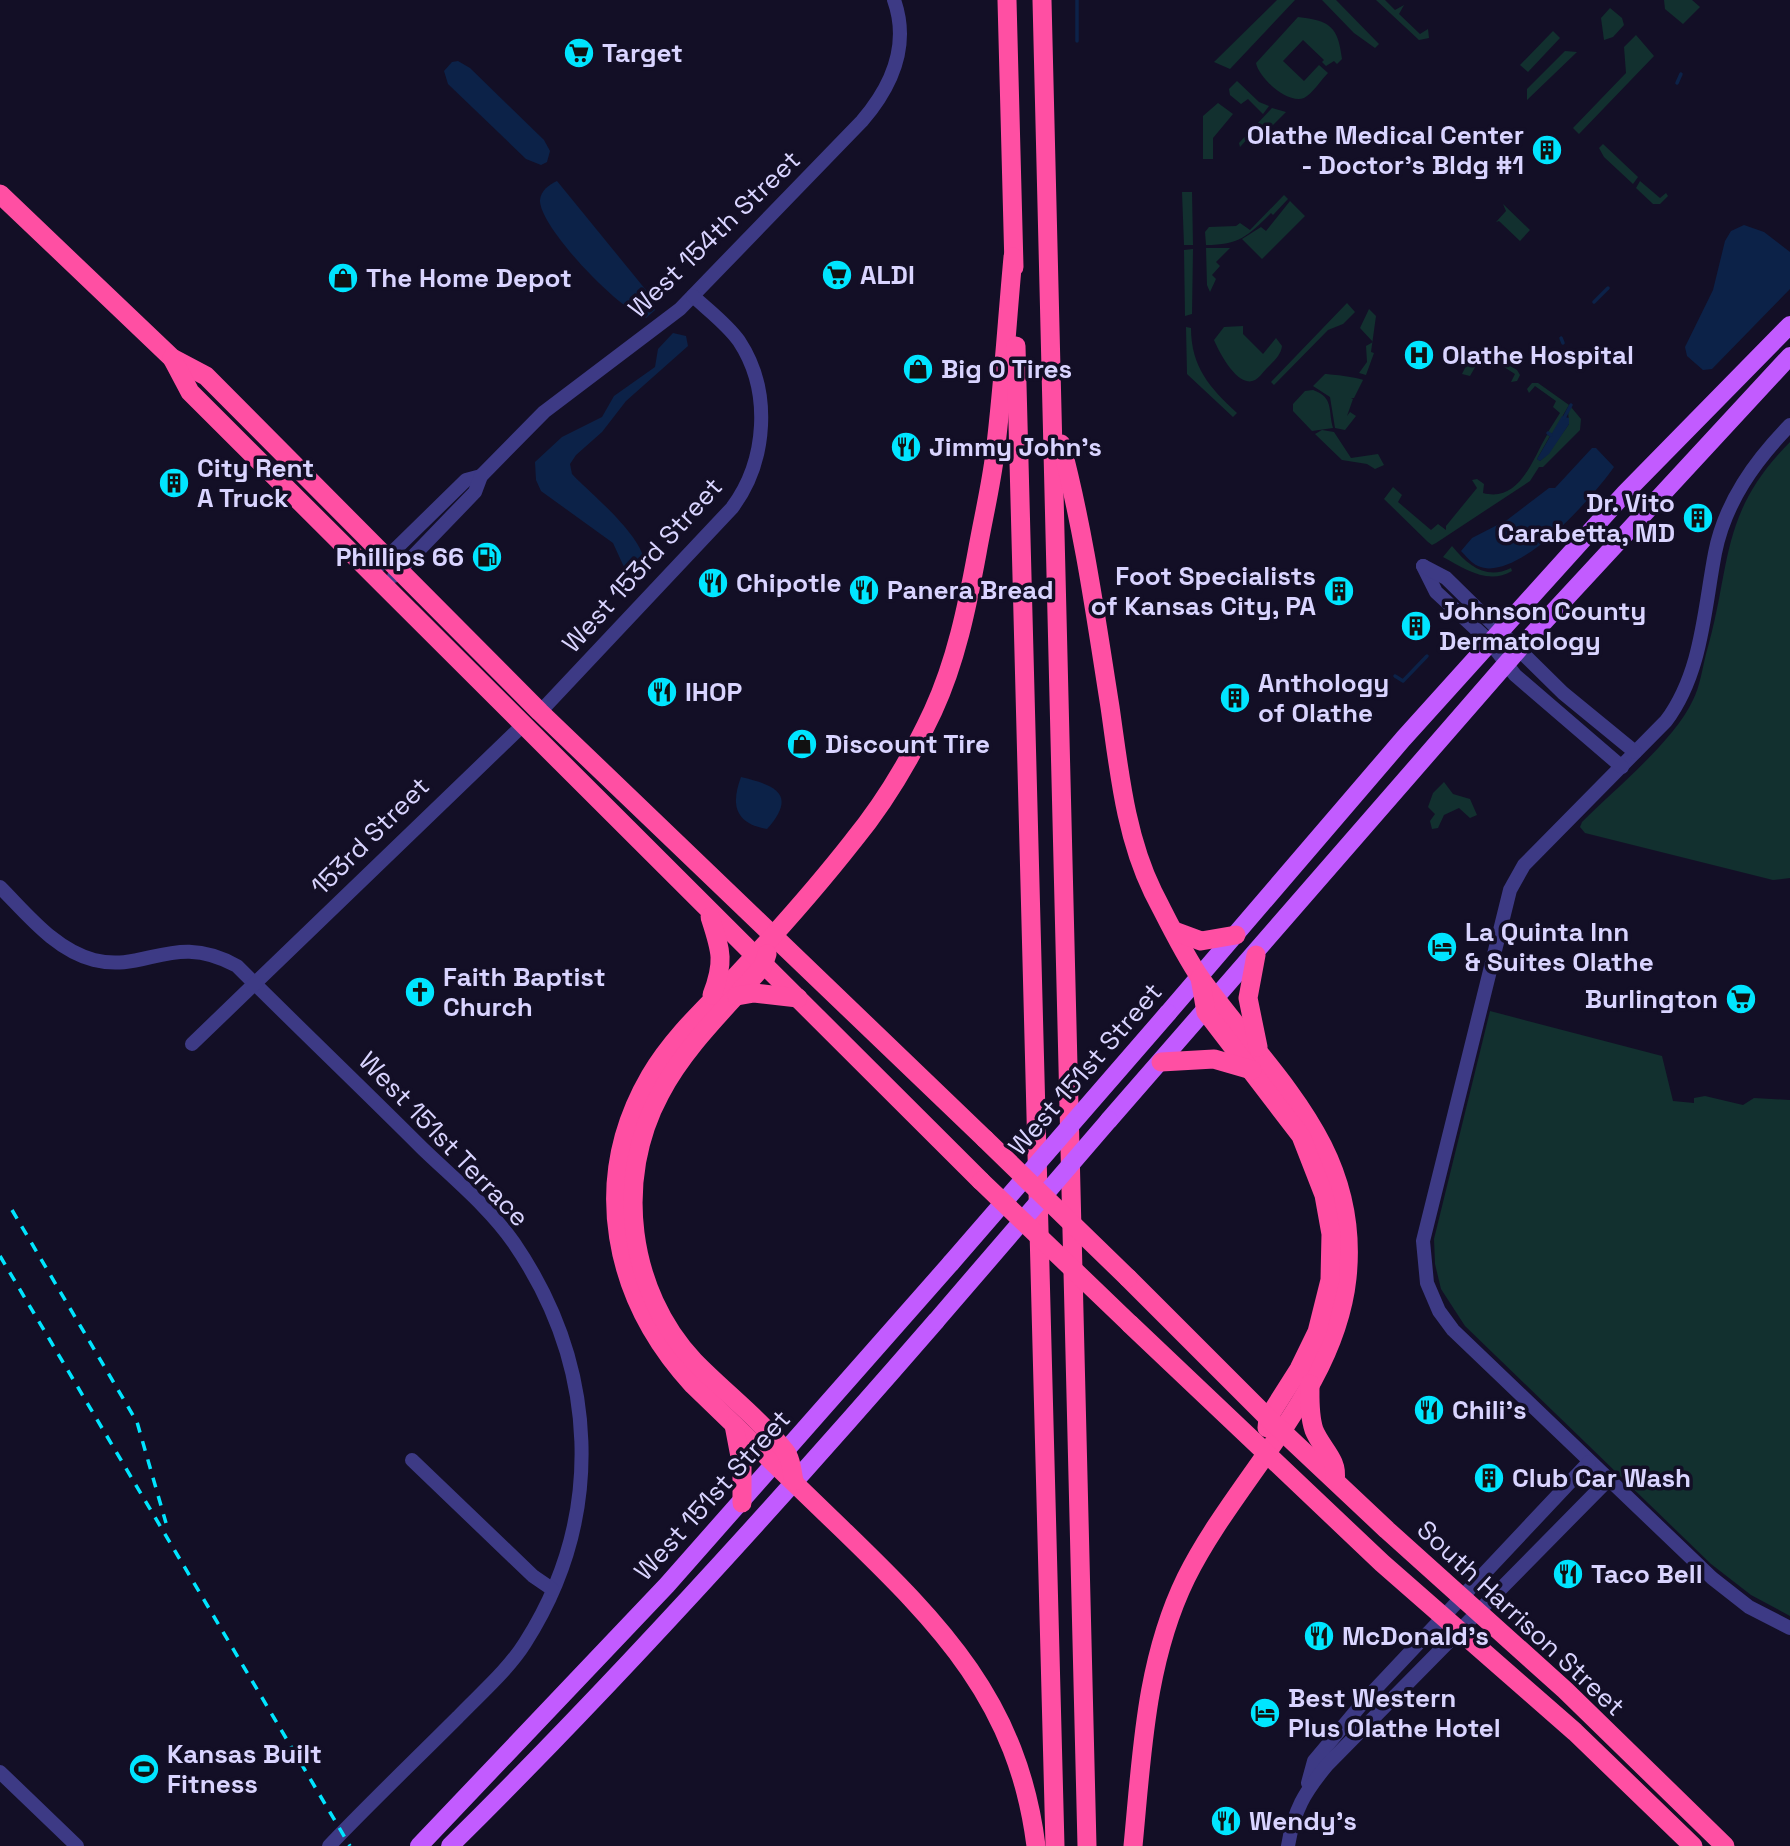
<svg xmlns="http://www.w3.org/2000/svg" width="1790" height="1846" font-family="'Space Grotesk',sans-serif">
  <rect width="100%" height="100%" fill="#130f26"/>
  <!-- green -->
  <g fill="#12302f">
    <polygon points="1277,0 1295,0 1230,69 1214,62"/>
    <polygon points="1322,0 1336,0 1379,44 1375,48 1354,33"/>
    <polygon points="1376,0 1385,0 1395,10 1404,5 1399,14 1420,34 1428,29 1429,38 1419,40"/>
    <polygon points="1664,0 1692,0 1700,7 1683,24 1665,9"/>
    <polygon points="1610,8 1622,18 1624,25 1613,37 1604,40 1601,18"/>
    <path d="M1298 17C1330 21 1338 26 1342 59L1337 64 1334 61 1326 66 1322 62 1324 60 1303 40 1283 61 1304 81 1319 65 1328 73C1321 80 1312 94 1304 98 1287 104 1259 78 1256 63Z"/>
    <polygon points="1553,31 1560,38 1528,72 1520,65"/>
    <polygon points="1636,35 1654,56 1579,134 1573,128 1626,73 1624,47"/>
    <polygon points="1565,51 1577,52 1527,100 1527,89"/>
    <polygon points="1237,81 1259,102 1269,106 1263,114 1248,99 1241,104 1230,95 1229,89"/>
    <polygon points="1218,103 1233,114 1213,138 1213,159 1203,159 1203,116"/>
    <polygon points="1272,108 1286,112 1266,132 1259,126 1240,147 1239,143"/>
    <polygon points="1603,144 1638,177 1633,184 1604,157 1599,148"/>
    <polygon points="1640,181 1660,198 1666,193 1668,196 1660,204 1653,204 1636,188"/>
    <polygon points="1182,192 1192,192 1193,245 1184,245"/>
    <path d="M1284 195 1288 199 1273 215 1271 213C1248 236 1239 245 1206 245L1205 232 1209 227 1236 226 1240 223 1250 230Z"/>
    <polygon points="1290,201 1305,216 1262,259 1242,239 1261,227 1266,231"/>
    <polygon points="1503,204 1530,230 1520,241 1499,221 1496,222 1506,211"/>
    <polygon points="1206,248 1230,248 1216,262 1220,266 1212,275 1216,279 1210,292 1207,285"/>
    <polygon points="1193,249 1192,314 1185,316 1184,250"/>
    <polygon points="1347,303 1355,312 1343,324 1328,330 1274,385 1271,382"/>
    <polygon points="1369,309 1376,316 1371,352 1374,353 1366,375 1359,373 1367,362 1366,346 1373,342 1360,328"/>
    <path d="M1243 326V334L1263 354 1276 338 1282 346C1281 355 1274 361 1267 368 1264 371 1260 377 1255 380 1238 389 1219 352 1214 340L1224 327Z"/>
    <path d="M1186 327 1191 328C1191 367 1210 388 1237 413L1233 417 1187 374Z"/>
    <polygon points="1484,351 1517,370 1520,375 1517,381 1511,382 1515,374 1493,360 1488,367 1478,362 1470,376 1462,374 1470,358"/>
    <path d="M1325 374C1331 374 1361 378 1363 380L1354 398H1351L1353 399 1347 416 1350 412 1356 416 1345 430 1335 428 1330 397 1313 386Z"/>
    <polygon points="1532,383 1538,383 1569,405 1552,434 1548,432 1560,413 1553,407 1556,401 1535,386 1529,393 1527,389"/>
    <path d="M1313 390C1334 397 1328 411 1333 428L1312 431 1293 411V404L1305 391Z"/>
    <path d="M1571 407 1581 419 1580 430 1543 467H1539L1530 481 1436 543 1432 545 1428 542 1384 499 1393 487 1402 495 1398 502 1431 530 1438 524 1446 530V526L1477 488 1472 480 1477 479 1484 484 1483 493C1520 503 1533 458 1547 435L1550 436 1537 459 1540 461 1548 454 1569 424 1568 411Z"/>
    <polygon points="1322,430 1334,432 1351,458 1378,454 1384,465 1375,469 1367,464 1342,460 1315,434"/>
    <path d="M1790 442V878L1773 880 1585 833 1580 827 1582 822C1615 789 1674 741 1693 700 1700 686 1702 670 1706 654 1732 566 1718 514 1790 442Z"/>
    <path d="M1452 546C1469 567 1487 580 1511 568L1512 571C1488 585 1465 569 1443 557Z"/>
    <polygon points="1444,782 1453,794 1470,799 1477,815 1470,818 1459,808 1444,815 1438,828 1432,829 1430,821 1435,814 1428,807 1433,793"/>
    <polygon points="1490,1011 1662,1056 1673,1101 1694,1103 1694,1098 1705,1096 1743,1105 1754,1098 1790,1100 1790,1616 1751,1595 1711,1564 1465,1326 1441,1289 1435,1264 1434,1239"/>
  </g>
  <!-- water -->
  <g fill="#0c2248">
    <polygon points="458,61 470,68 544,140 550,151 547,162 541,165 526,159 448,84 444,71 452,62"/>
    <path d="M557 181 650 295 655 310 646 318C620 311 539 227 540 200 541 190 549 185 557 181Z"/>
    <polygon points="1744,225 1764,232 1790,252 1790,289 1712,369 1703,370 1687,356 1685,347 1713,290 1725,241 1731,231"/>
    <path d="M673 333 686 336 688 346 626 401 602 432 576 455 570 464 572 474C587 491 671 557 636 578L624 567 613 543 541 491 536 480 535 462 562 437 602 417 614 396 655 367 658 349Z"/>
    <polygon points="1562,416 1569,418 1569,424 1549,454 1540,461 1537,459"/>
    <path d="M1592 448H1596L1614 467C1594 496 1517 584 1478 566 1471 563 1466 556 1461 551L1472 538 1507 520 1549 488H1555Z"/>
    <path d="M741 777C775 785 798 794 767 829 734 823 731 804 741 777Z"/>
  </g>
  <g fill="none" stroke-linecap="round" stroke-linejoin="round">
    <!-- stream -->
    <g stroke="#0c2248" stroke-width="3.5">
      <polyline points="1077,41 1077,0"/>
      <polyline points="1677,83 1681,74"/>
      <polyline points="1594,302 1608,288"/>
      <polyline points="1561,338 1563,343"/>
      <polyline points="1564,418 1571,405"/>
      <polyline points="1548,433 1551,435"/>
      <polyline points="1395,676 1403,681 1427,656"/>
    </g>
    <!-- minor -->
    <g stroke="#3d3a85" stroke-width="14">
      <path d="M1790 425C1755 461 1725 502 1715 553 1704 610 1702 673 1666 721L1524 865 1510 890 1423 1241 1427 1283 1439 1311 1453 1330 1712 1578 1749 1607 1790 1628"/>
      <polyline points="1423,566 1436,592 1490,642 1515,675 1622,767"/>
      <polyline points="1423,566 1446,578 1563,693 1635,752"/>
      <polyline points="370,574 466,480 481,476"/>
      <path d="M394 576 475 492 481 476 544 412 680 309 862 121C892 86 910 45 894 0"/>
      <path d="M540 712 732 508C767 461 772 391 739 341 727 324 708 310 693 296"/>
      <path d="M0 887C27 914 55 950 94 960 146 973 174 931 237 966 298 1027 361 1087 422 1148 453 1178 490 1208 514 1243 598 1366 606 1516 525 1643 508 1670 480 1694 458 1717 415 1760 371 1802 329 1846"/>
      <polyline points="192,1044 522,726"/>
      <polyline points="412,1460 533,1576 552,1589"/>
      <polyline points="0,1772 77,1846"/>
      <polyline points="1308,1783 1314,1761 1366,1699 1589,1462"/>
      <path d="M1288 1846C1294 1810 1304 1793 1327 1765L1608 1480"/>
    </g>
    <!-- major -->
    <g stroke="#c25bff" stroke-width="18">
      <polyline points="1168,1013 1403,739 1625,493 1790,325"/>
      <polyline points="1109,1120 1519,649 1790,356"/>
      <polyline points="419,1846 667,1585 951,1263"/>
      <path d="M450 1846C620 1678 779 1502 936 1321"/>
    </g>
    <!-- highway -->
    <g stroke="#ff4fa3" stroke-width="19">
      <polyline points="1007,0 1014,267"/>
      <polyline points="1042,0 1087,1846"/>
      <polyline points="0,194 172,358 206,376 540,712 985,1139"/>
      <path d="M1013 257C1007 322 1003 388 995 453 991 486 983 519 977 553 967 607 956 661 933 711 912 756 885 802 853 841 817 887 777 932 737 975 706 1007 673 1037 650 1076 589 1181 613 1298 693 1385 743 1433 792 1481 842 1529 941 1625 1018 1702 1036 1846"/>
      <polyline points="1016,346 1055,1846"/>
      <polyline points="172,358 190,392 981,1181"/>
      <path d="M1061 444C1084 531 1096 619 1110 707 1119 769 1125 835 1153 892 1168 921 1183 953 1201 979 1270 1075 1361 1146 1347 1278 1335 1391 1235 1479 1186 1578 1145 1662 1142 1755 1133 1846"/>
      <path d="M710 917C721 951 725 961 712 995"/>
      <polyline points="1174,931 1201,941 1236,935"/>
      <path d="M767 954 763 966C728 1006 685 1046 660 1094 614 1179 628 1291 694 1361 722 1390 761 1420 785 1451 791 1458 792 1472 794 1481"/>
      <polyline points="1256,955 1248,998 1258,1047"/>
      <polyline points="1200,978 1206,1012 1301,1136 1324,1195 1331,1234 1330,1280 1317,1332 1299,1369 1268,1418 1267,1428"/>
      <polyline points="737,996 754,993 798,998"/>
      <polyline points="1161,1062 1214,1059 1252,1070"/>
      <polyline points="1128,1278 1268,1418 1387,1530 1565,1690 1725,1846"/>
      <polyline points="1130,1324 1382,1563 1575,1732 1693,1846"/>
      <path d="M1310 1384C1310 1399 1309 1415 1314 1430 1321 1448 1339 1460 1335 1480"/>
      <polyline points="734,1425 742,1467 742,1503"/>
    </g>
    <!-- rail -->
    <g stroke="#00e5ff" stroke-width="3.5" stroke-dasharray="10 9" stroke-linecap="butt">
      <polyline points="12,1210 137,1422 166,1523"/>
      <polyline points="0,1256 350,1846"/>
    </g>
    <!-- major-bridge -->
    <g stroke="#c25bff" stroke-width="18">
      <polyline points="951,1263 1168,1013"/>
      <polyline points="936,1321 1109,1120"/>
    </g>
    <!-- highway-bridge -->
    <g stroke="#ff4fa3" stroke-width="19">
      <polyline points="985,1139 1128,1278"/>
      <polyline points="981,1181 1130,1324"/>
    </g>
  </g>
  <!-- icons -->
  <defs>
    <g id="supermarket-disc" transform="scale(1.575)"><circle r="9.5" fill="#00e5ff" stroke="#130f26"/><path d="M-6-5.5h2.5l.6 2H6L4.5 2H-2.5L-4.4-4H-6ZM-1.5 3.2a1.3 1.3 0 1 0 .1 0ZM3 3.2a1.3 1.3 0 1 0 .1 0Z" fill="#111"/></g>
    <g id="building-disc" transform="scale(1.575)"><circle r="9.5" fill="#00e5ff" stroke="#130f26"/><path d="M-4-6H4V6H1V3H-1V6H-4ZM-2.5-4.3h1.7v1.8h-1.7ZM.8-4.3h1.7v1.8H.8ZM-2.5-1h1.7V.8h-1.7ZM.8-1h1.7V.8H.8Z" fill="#111"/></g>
    <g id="shop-disc" transform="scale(1.575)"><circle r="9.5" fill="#00e5ff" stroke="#130f26"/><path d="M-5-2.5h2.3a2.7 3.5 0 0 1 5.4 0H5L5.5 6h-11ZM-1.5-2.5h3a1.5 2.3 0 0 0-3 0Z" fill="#111"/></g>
    <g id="hospital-disc" transform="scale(1.575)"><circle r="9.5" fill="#00e5ff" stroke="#130f26"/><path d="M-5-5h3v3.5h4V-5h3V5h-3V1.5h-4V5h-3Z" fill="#111"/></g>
    <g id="restaurant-disc" transform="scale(1.575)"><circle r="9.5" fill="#00e5ff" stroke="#130f26"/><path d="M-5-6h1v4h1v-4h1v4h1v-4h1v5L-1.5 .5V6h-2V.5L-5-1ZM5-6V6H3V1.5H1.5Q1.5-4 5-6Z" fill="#111"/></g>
    <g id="fuel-disc" transform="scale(1.575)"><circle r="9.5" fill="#00e5ff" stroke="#130f26"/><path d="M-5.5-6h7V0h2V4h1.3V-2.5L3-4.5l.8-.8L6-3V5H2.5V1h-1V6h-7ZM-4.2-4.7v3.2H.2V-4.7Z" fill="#111"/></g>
    <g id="hotel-disc" transform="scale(1.575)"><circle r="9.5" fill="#00e5ff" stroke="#130f26"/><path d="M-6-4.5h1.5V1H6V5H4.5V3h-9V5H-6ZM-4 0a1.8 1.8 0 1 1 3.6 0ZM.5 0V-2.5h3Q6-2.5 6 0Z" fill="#111"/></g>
    <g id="church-disc" transform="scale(1.575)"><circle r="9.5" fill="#00e5ff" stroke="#130f26"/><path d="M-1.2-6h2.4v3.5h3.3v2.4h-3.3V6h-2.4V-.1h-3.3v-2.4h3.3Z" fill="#111"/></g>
    <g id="stadium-disc" transform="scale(1.575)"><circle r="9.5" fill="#00e5ff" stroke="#130f26"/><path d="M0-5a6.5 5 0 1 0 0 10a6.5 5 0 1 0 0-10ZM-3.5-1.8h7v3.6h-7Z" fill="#111"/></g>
  </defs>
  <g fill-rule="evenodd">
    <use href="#supermarket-disc" x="579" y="53"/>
    <use href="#building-disc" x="1547" y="150"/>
    <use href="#supermarket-disc" x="837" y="275"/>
    <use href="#shop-disc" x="343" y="278"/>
    <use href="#hospital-disc" x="1419" y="355"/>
    <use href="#shop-disc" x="918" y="369"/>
    <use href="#restaurant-disc" x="906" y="447"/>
    <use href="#building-disc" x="174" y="483"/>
    <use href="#building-disc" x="1698" y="518"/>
    <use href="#fuel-disc" x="487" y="557"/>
    <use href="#restaurant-disc" x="713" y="583"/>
    <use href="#restaurant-disc" x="864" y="590"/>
    <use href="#building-disc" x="1339" y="591"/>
    <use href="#building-disc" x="1416" y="626"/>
    <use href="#restaurant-disc" x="662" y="692"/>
    <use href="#building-disc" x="1235" y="698"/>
    <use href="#shop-disc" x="802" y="744"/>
    <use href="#hotel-disc" x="1442" y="947"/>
    <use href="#church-disc" x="420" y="992"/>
    <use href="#supermarket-disc" x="1741" y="999"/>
    <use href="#restaurant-disc" x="1429" y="1410"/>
    <use href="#building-disc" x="1489" y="1478"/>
    <use href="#restaurant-disc" x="1568" y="1574"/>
    <use href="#restaurant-disc" x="1319" y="1636"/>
    <use href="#hotel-disc" x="1265" y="1713"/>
    <use href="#stadium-disc" x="144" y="1769"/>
    <use href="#restaurant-disc" x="1226" y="1821"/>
  </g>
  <g text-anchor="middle" stroke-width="7" stroke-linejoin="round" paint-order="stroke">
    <!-- poi labels -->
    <g font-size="26" font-weight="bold" fill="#d9d4ff" stroke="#130f26" text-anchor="start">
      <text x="602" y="62">Target</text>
      <text x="1524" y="144" text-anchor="end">Olathe Medical Center<tspan x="1524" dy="30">- Doctor's Bldg #1</tspan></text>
      <text x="860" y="284">ALDI</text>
      <text x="366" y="287">The Home Depot</text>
      <text x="1442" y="364">Olathe Hospital</text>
      <text x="941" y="378">Big O Tires</text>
      <text x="929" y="456">Jimmy John's</text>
      <text x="197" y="477">City Rent<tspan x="197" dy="30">A Truck</tspan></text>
      <text x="1675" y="512" text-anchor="end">Dr. Vito<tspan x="1675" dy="30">Carabetta, MD</tspan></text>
      <text x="464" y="566" text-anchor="end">Phillips 66</text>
      <text x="1316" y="585" text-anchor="end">Foot Specialists<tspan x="1316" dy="30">of Kansas City, PA</tspan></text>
      <text x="736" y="592">Chipotle</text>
      <text x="887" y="599">Panera Bread</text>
      <text x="1439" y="620">Johnson County<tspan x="1439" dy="30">Dermatology</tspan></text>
      <text x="1258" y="692">Anthology<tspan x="1258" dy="30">of Olathe</tspan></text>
      <text x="685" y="701">IHOP</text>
      <text x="825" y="753">Discount Tire</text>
      <text x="1465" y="941">La Quinta Inn<tspan x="1465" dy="30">&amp; Suites Olathe</tspan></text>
      <text x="443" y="986">Faith Baptist<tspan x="443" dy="30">Church</tspan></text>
      <text x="1718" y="1008" text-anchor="end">Burlington</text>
      <text x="1452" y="1419">Chili's</text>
      <text x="1512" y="1487">Club Car Wash</text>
      <text x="1591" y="1583">Taco Bell</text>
      <text x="1342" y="1645">McDonald's</text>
      <text x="1288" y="1707">Best Western<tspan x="1288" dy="30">Plus Olathe Hotel</tspan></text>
      <text x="167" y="1763">Kansas Built<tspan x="167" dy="30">Fitness</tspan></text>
      <text x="1249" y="1830">Wendy's</text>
    </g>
    <!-- street labels -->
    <g font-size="26" fill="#d9d4ff" stroke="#130f26">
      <text transform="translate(714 234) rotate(-44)" y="9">West 154th Street</text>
      <text transform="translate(642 565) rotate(-48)" y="9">West 153rd Street</text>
      <text transform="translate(370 836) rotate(-45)" y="9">153rd Street</text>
      <text transform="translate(1085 1069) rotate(-49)" y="9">West 151st Street</text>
      <text transform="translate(444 1139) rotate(46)" y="9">West 151st Terrace</text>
      <text transform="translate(712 1495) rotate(-48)" y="9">West 151st Street</text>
      <text transform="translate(1521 1618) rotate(43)" y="9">South Harrison Street</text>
    </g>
  </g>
</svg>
